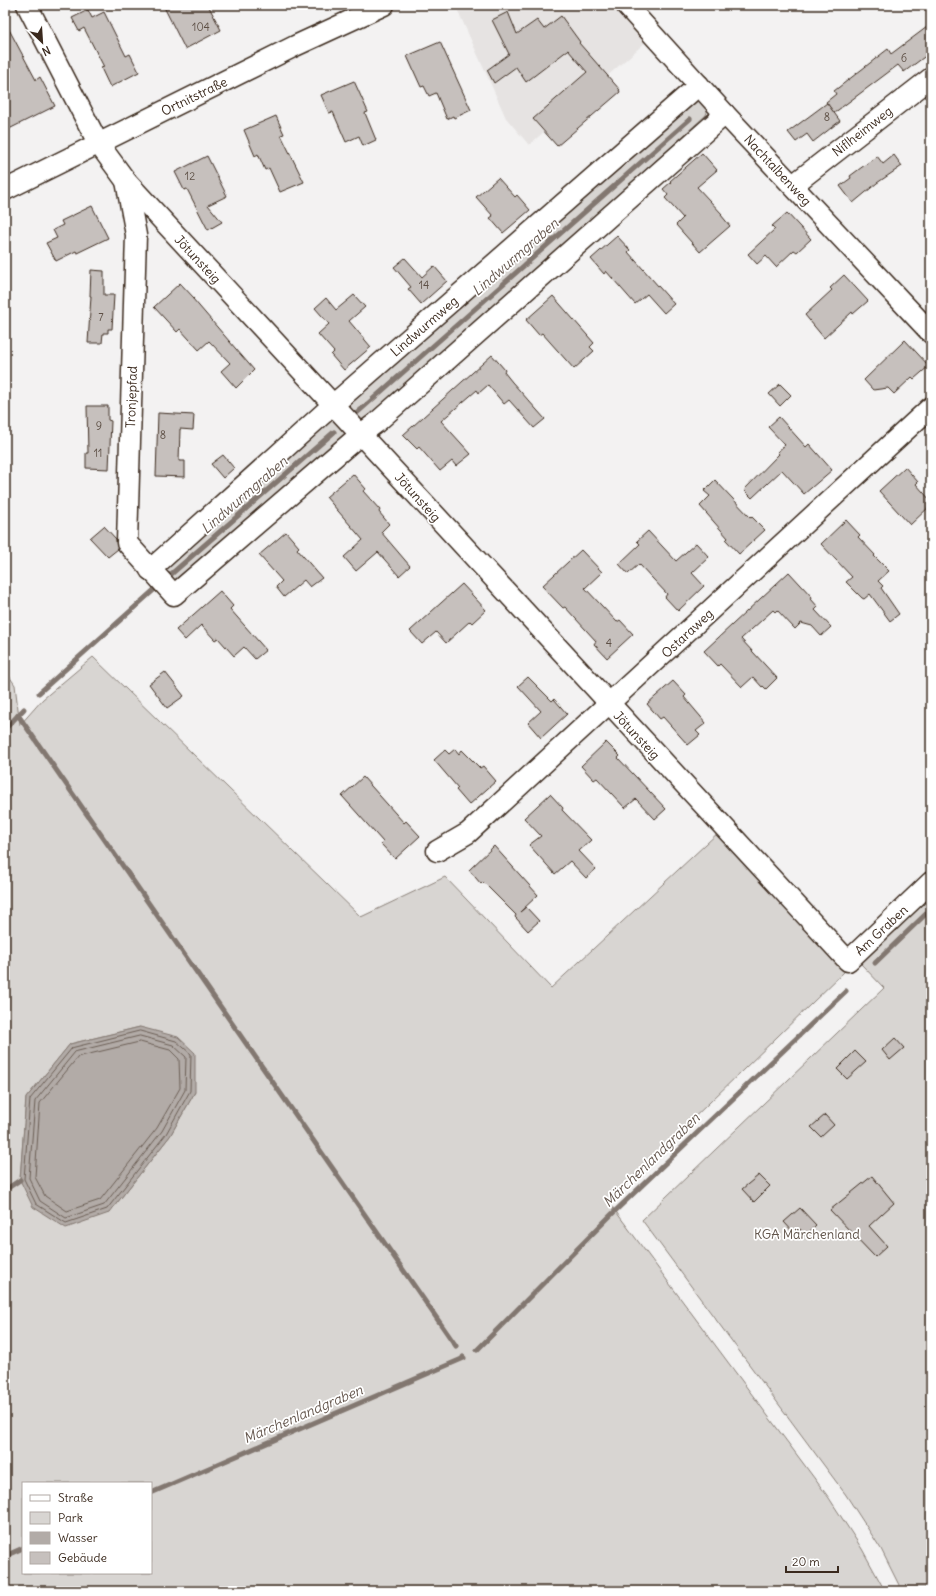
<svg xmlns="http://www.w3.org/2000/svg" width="936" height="1596" font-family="Delius,sans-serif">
  <rect width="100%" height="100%" fill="#f3f2f2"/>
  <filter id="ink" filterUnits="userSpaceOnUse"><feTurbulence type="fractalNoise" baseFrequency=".025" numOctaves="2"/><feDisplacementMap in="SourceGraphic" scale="8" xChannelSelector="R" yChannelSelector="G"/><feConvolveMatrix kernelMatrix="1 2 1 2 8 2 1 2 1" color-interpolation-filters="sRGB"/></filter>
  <g filter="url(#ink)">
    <!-- built -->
    <polygon fill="#e6e3e2" points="472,5 613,5 647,41 529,145 506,118 458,11"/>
    <!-- green -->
    <g fill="#d8d5d2" stroke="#8a8078" fill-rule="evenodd">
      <polygon points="699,97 708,109 706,115 375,416 365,420 358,419 348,408 349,399"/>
      <polygon points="333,415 349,435 178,584 159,570"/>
      <path d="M93 657 361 917 445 877 551 988 720 831 845 971 608 1201 829 1498 862 1549 885 1591H5V670L15 685 20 725 43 699ZM140 1027 195 1092 170 1136 109 1213 20 1180 26 1098 70 1044ZM23 1483H151V1573H23Z"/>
      <polygon points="931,896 931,1591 902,1591 881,1549 846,1495 642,1220 884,988 861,964"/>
    </g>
    <!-- water -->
    <polygon fill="#b2aba7" stroke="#827770" points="140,1027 178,1037 195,1053 195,1092 170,1136 109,1213 66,1228 33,1207 20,1180 26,1098 70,1044"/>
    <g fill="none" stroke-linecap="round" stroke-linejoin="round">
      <!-- shore -->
      <g stroke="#6b5e55" stroke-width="1">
        <polygon points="140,1031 176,1041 191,1054 190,1091 166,1134 107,1209 66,1223 36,1204 24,1179 30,1099 72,1048"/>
        <polygon points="140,1036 173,1045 186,1057 185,1090 162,1131 104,1205 66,1218 40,1201 29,1178 35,1101 75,1052"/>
        <polygon points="140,1042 170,1050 179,1059 180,1088 157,1128 100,1200 67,1211 45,1196 35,1177 40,1103 78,1057"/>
      </g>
      <!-- stream -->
      <g stroke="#827770" stroke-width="5">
        <polyline points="357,413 690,119"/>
        <polyline points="169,576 334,432"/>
        <polyline points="39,693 155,589"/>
        <polyline points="18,715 456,1346"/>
        <polyline points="5,729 24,709"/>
        <polyline points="875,963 931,909"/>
        <polyline points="5,1190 20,1180"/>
        <polyline points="477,1350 612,1214 846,991"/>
        <polyline points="151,1493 464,1358 463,1357"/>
        <polyline points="5,1556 23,1548"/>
      </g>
    </g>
    <!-- building -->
    <g fill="#c6c0bd" stroke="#3b2a1e">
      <polygon points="163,5 208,5 221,30 185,49"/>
      <polygon points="88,10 92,18 104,12 126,56 130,54 139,72 110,87 101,68 104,67 84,28 79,31 72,18"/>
      <polygon points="508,12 517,34 537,20 544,29 561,16 580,42 579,43 620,90 619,90 620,92 557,146 533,119 587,72 568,50 526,82 516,67 494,83 487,70 509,54 492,20"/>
      <polygon points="5,22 36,80 40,77 55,106 5,131"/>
      <polygon points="931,24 931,52 904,72 898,65 834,113 826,102 836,94 834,91 888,49 891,54"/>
      <polygon points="440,42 471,110 454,118 453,116 447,119 436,93 429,96 424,86 421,87 407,56"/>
      <polygon points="354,81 368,112 365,113 376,140 363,146 359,136 346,142 333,112 329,113 321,95"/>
      <polygon points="827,103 840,121 813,142 807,134 796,142 788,132"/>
      <polygon points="276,116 284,134 281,135 304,182 280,192 269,168 265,170 258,154 255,156 244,130"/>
      <polygon points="702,153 717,170 697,187 722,214 721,215 730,226 700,252 676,225 683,218 665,198 668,195 663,189 671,182 670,181"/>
      <polygon points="894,155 902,166 877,183 853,203 840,186 851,178 850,176 877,156 883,164"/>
      <polygon points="207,156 227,196 208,205 222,222 208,230 187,189 184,190 175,172"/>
      <polygon points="498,178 515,197 517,195 530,210 503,233 490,218 493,216 476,197"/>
      <polygon points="92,206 108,238 77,253 76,251 56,261 46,243 57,238 53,230 63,225 61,221"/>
      <polygon points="787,213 811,239 797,252 794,250 776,267 766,256 757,264 748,254 775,229 772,226"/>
      <polygon points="617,236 630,250 628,252 674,304 664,313 647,294 635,304 606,271 604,274 591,259"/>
      <polygon points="405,258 422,277 434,266 447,281 421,304 408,289 411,287 394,267"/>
      <polygon points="91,270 104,271 104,295 114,295 112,329 108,329 108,333 103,333 102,343 88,343 91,296 90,296"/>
      <polygon points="844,275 868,301 853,314 852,312 824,338 805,315 832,290 830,288"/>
      <polygon points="180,283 194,298 193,299 254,370 236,388 221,371 230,363 209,341 199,350 180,329 177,332 154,307"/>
      <polygon points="354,295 365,307 349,321 371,347 344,370 331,355 334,352 318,334 329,324 315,308 326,298 336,310"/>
      <polygon points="553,296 594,343 590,347 594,351 574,369 542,333 539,335 526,320"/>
      <polygon points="905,340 929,366 914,379 912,377 894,394 888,388 873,390 864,380"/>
      <polygon points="492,355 505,370 504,372 512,382 545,419 534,428 509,400 504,404 488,385 479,393 477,390 441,421 471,454 456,466 452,461 440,471 419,447 417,449 403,435"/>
      <polygon points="780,384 791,395 780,406 769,394"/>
      <polygon points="87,406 108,406 108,420 111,421 109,469 86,468 86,453 88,453"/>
      <polygon points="158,413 194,415 193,430 180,429 179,461 185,461 185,477 156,476"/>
      <polygon points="779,417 806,447 809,444 832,470 804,494 782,470 752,498 744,490 779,454 777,452 785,445 768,427"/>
      <polygon points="223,455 234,468 223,478 211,464"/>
      <polygon points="905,467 918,482 916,484 931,501 931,505 910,525 879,491"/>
      <polygon points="353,474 366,489 363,491 380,510 379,512 389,524 381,532 410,566 399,576 378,552 356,571 344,557 363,540 326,497"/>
      <polygon points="715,480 750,517 751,516 765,530 739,554 726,540 728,538 700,506 710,496 704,491"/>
      <polygon points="846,520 860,535 858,537 875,555 874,556 889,571 878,581 883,586 881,588 899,614 890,621 870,594 864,599 862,598 846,582 852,577 821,544"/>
      <polygon points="104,526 116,539 118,549 108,557 90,538"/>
      <polygon points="648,531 676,561 696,543 709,557 692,573 704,586 678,611 665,597 667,594 639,564 628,574 619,564 640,544 637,541"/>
      <polygon points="286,532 299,547 297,549 322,578 310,587 304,580 284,597 276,587 282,581 259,555"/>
      <polygon points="581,550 602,572 585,588 617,622 620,620 633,634 607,658 594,644 596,641 565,607 563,608 542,586"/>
      <polygon points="789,572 812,597 811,599 818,607 815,610 831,627 821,636 812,626 801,623 795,629 777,610 775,612 773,610 741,639 777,678 766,689 763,686 762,687 753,677 742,687 720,664 718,666 704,651"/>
      <polygon points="462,584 486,610 472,623 470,621 446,643 436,632 422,644 410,631"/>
      <polygon points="220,591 233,606 230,609 266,650 255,659 244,647 234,656 218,638 215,640 201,625 185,640 176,630"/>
      <polygon points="165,672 184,696 167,708 149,684"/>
      <polygon points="528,677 552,701 554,699 567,714 541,738 528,723 541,711 518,686"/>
      <polygon points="673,681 686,695 684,697 706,723 696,731 700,735 688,745 663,717 660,719 647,704"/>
      <polygon points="606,742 620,756 618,758 666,809 655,819 636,799 625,808 597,778 594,780 581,766"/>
      <polygon points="455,749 459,754 462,750 480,768 483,766 496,781 469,805 456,790 458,788 434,760 445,750 449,754"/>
      <polygon points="363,777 404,823 406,821 420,836 395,859 381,844 383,842 342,796"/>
      <polygon points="550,794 563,808 562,810 591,840 579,851 596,869 586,878 570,861 555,874 529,845 541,836 524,818"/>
      <polygon points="494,846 538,895 520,912 526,907 539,921 528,931 515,917 516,915 483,882 481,884 469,870"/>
      <polygon points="895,1038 904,1048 890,1060 882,1050"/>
      <polygon points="855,1051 866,1062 847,1079 837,1069"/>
      <polygon points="825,1115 834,1125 821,1137 811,1127"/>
      <polygon points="759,1175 770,1186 754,1202 742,1189"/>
      <polygon points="872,1176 894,1203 869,1226 887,1246 875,1257 830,1210"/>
      <polygon points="800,1208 816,1225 805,1236 800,1229 795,1234 784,1222"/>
    </g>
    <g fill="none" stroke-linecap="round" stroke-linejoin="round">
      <!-- minor casing -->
      <g stroke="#3b2a1e" stroke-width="23">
        <g id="minor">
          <path d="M27 5 98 143 126 181C368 440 606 702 848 961L931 882"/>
          <polyline points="626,5 725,114 931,333"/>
          <polyline points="126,181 136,235 127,543 174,595 361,434 376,423 725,114"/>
          <polyline points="793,185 931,78"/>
          <polyline points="5,190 295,46 384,5"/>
          <polyline points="150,570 334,404 699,85"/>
          <polyline points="437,851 468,833 931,407"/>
        </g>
      </g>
      <!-- minor -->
      <use href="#minor" stroke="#fff" stroke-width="20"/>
    </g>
  </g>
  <g text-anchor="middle" stroke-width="3.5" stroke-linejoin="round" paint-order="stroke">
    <!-- number labels -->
    <g font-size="11" fill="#5e5046">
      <text x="201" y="31">104</text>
      <text x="904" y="62">6</text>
      <text x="827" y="121">8</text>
      <text x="190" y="180">12</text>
      <text x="424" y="289">14</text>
      <text x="101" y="321">7</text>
      <text x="99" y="430">9</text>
      <text x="163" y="439">8</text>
      <text x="98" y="457">11</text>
      <text x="609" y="647">4</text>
    </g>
    <!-- street labels -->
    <g font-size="13" fill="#3b2a1e" stroke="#fff">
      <text transform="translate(194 96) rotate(-26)" y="5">Ortnitstraße</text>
      <text transform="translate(862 131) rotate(-38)" y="5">Niflheimweg</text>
      <text transform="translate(778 170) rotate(47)" y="5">Nachtalbenweg</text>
      <text transform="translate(198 259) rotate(47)" y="5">Jötunsteig</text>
      <text transform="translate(424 326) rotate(-41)" y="5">Lindwurmweg</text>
      <text transform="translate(131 397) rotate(-88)" y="5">Tronjepfad</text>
      <text transform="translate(418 497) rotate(48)" y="5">Jötunsteig</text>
      <text transform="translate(687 633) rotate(-43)" y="5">Ostaraweg</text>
      <text transform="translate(637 735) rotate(47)" y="5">Jötunsteig</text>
      <text transform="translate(881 930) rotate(-43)" y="5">Am Graben</text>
    </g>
    <!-- park labels -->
    <g font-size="13" fill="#62554b" stroke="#fff">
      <text x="807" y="1239">KGA Märchenland</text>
    </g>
    <!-- water labels -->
    <g font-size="14" font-style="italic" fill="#65574e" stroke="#fff">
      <text transform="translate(515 257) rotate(-41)" y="5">Lindwurmgraben</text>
      <text transform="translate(244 495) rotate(-41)" y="5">Lindwurmgraben</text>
      <text transform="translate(651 1160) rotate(-44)" y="5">Märchenlandgraben</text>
      <text transform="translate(303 1414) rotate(-23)" y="5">Märchenlandgraben</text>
    </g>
  </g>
  <!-- margin -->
  <rect width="936" height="1596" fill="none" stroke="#fff" stroke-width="20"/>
  <rect x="10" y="10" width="916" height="1576" fill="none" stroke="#3b2a1e" stroke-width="1.5" filter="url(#ink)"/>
  <!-- legend -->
  <rect x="22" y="1482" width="130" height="92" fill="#ffffff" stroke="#b1aaa5"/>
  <rect x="30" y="1495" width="20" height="6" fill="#ffffff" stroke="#b1aaa5"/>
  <text x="58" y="1502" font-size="12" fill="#3b2a1e">Straße</text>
  <rect x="30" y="1512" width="20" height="12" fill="#d8d5d2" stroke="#b1aaa5"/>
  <text x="58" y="1522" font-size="12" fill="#3b2a1e">Park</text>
  <rect x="30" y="1532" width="20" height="12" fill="#b2aba7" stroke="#b1aaa5"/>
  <text x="58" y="1542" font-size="12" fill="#3b2a1e">Wasser</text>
  <rect x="30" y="1552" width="20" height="12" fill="#c6c0bd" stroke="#b1aaa5"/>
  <text x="58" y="1562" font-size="12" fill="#3b2a1e">Gebäude</text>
  <!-- north arrow -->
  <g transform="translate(42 42) rotate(155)" stroke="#ffffff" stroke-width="3" paint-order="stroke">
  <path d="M0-3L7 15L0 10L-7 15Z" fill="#3b2a1e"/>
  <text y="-6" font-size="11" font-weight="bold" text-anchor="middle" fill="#3b2a1e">N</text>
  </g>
  <!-- scale -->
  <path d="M786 1566v6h52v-6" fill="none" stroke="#3b2a1e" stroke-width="2"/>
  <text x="792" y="1566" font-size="12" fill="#3b2a1e" stroke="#ffffff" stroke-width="3" paint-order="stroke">20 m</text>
</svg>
